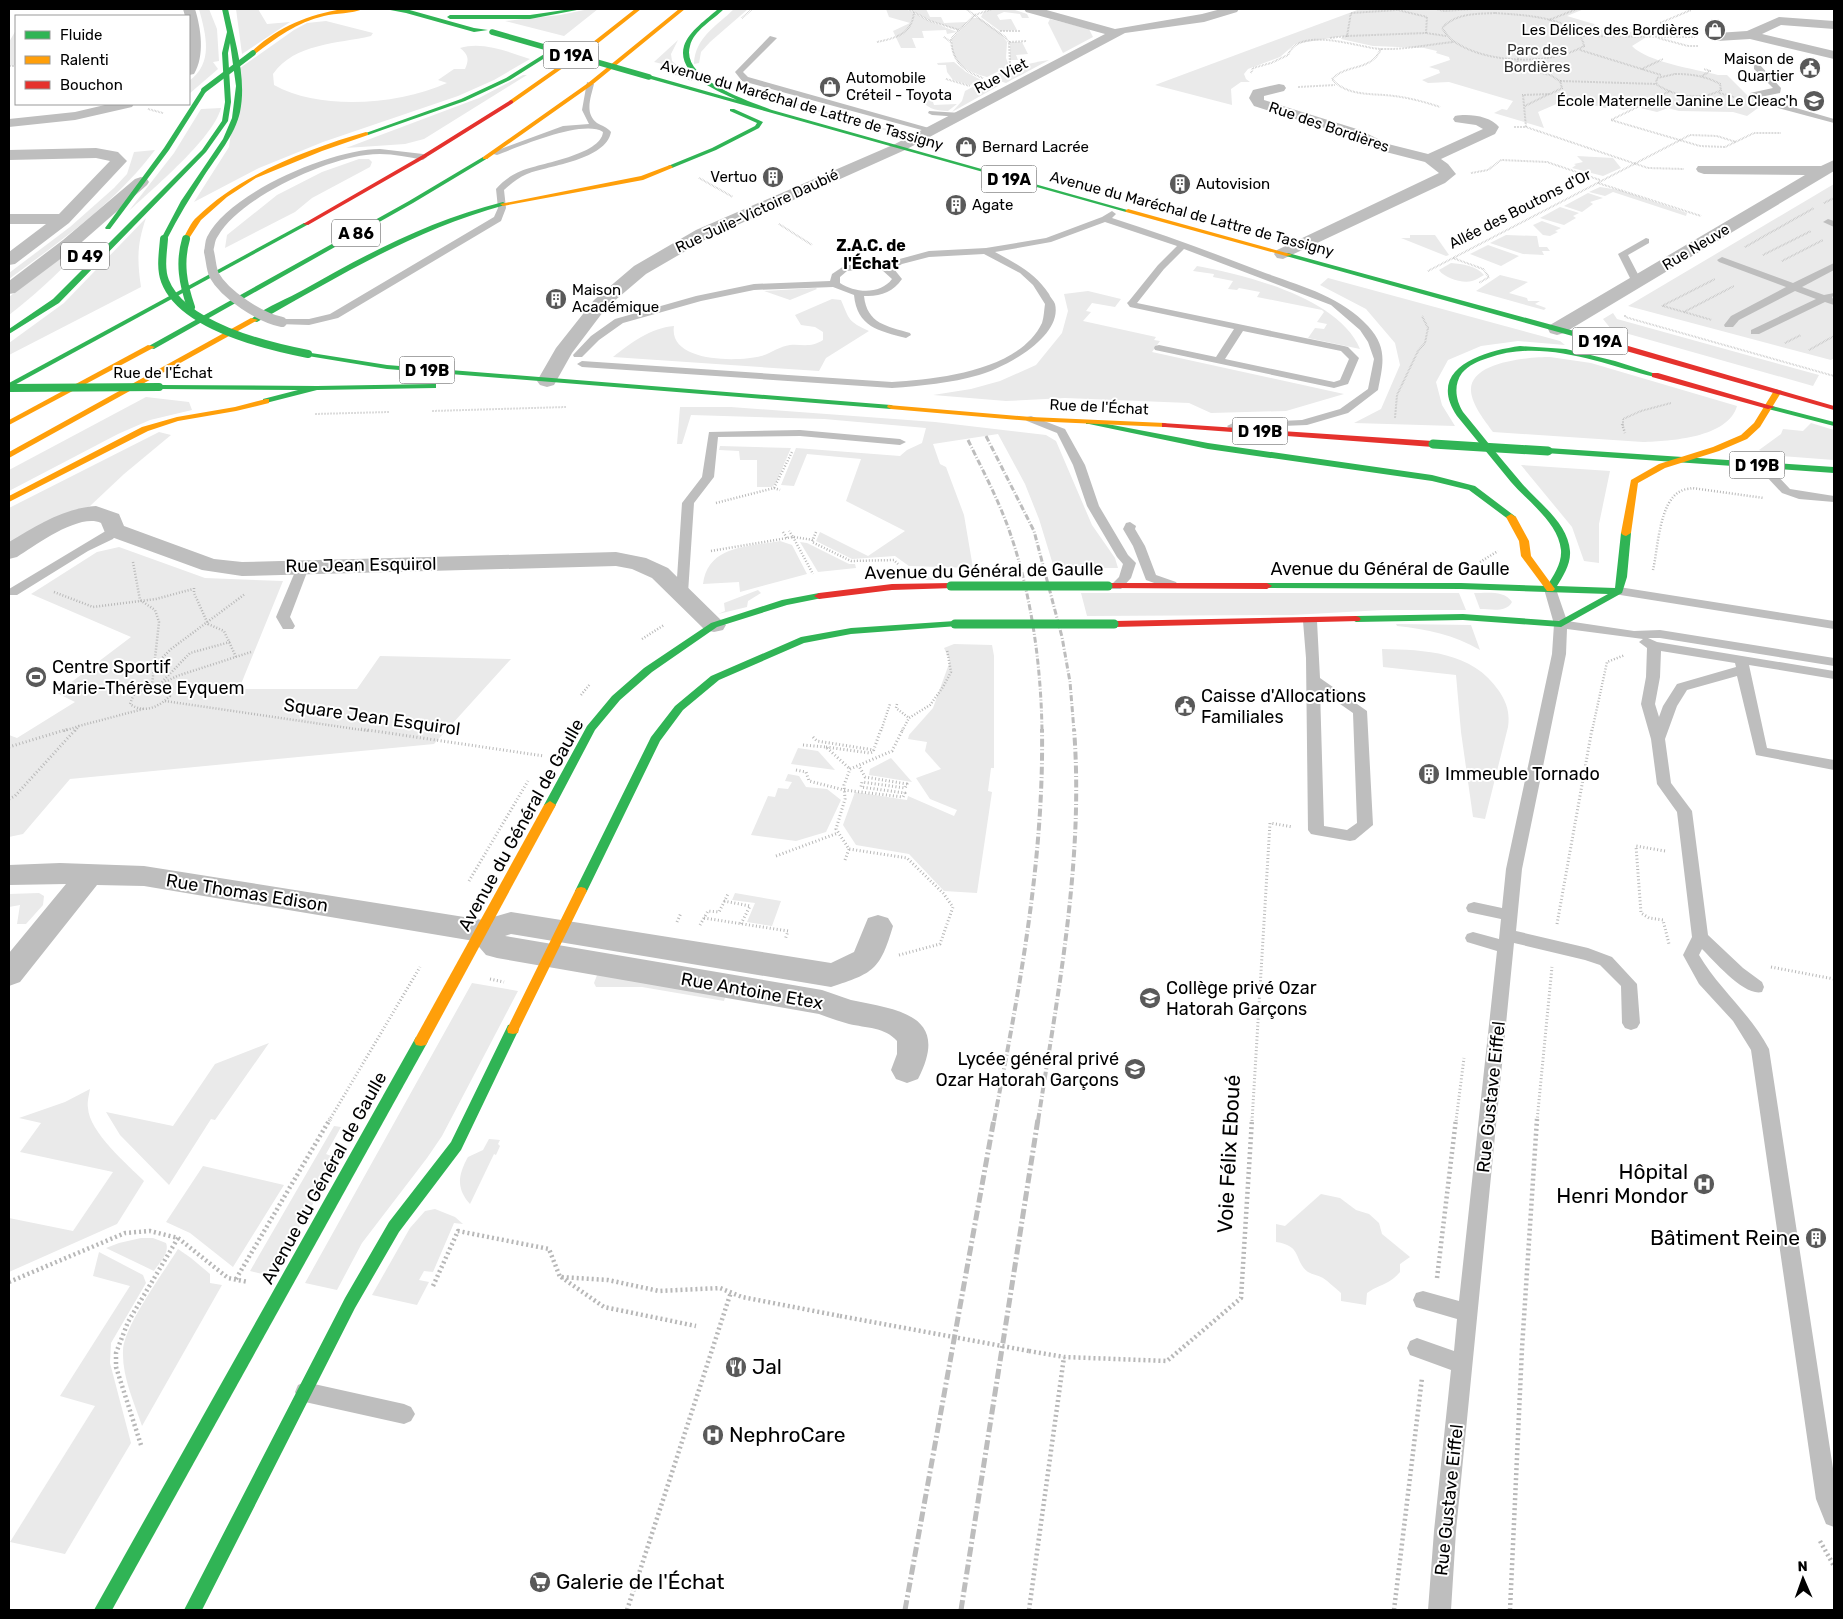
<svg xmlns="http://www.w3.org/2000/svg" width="1843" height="1619" font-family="Rubik,sans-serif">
  <rect width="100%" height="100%" fill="#fff"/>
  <!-- green -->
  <g fill="#eaeaea">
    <path d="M199 9H209L217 29 219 61 213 62 218 69 189 94V81C214 63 206 35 199 9Z"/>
    <polygon points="236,9 258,9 267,24 290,22 242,54"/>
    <polygon points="589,9 598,9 564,36 505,21 560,15"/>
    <path d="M734 9H748L710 42 701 52 699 63 694 64C695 37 717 26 734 9Z"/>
    <polygon points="886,9 906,9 929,21 957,32 947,34 946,30 922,31 924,38 912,38 916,48 901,48 893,31 910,23 889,17"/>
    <polygon points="909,9 926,9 930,17 941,17 944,23 967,22 958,30 931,21"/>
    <polygon points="992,9 1012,9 1027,14 1029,18 1022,18 1020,14 1004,12 997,15 1000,20 1011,19 1017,30 1000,31 981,17 983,13"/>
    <path d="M1360 9H1584L1567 16 1594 24 1599 30 1653 33 1632 46C1647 62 1695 69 1718 75H1727L1749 97 1765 103 1747 116 1733 112 1679 111 1668 108 1657 112 1636 107 1623 110 1611 106 1605 108 1568 99 1538 112 1544 128 1494 113 1502 109 1507 110 1513 101 1449 82 1428 83 1422 80 1440 73 1439 70 1429 67 1450 60 1449 57 1436 53 1437 51 1424 48 1373 46 1341 39 1343 36 1295 44 1280 57 1248 69 1244 74 1246 79 1250 82H1241L1231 89 1232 105 1155 85Z"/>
    <path d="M972 18H979L1001 34 1007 42 1006 58 1009 66 987 77C967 72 949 62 952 39Z"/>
    <polygon points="1050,19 1089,29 1093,37 1063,53 1048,23"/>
    <path d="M326 21 373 33 371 36C337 44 295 43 273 74L274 85C321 111 398 105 447 83L438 80 454 69H465C469 60 469 55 460 48 483 41 508 52 530 59L494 80 458 96 323 142 259 168 194 202 229 147 240 68 294 30 307 23Z"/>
    <polygon points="16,30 16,65 9,66 9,42"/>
    <polygon points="678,40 671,54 672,61 680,68 654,62"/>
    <polygon points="1010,42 1022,42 1028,54 1016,55 1018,60 1010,60"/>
    <path d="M1049 60 1006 83 989 78C1007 68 1030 63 1049 60Z"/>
    <polygon points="954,62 966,72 981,80 970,85 953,80 947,72 946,65 938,65 937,63"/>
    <polygon points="523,75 527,75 424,139 405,144 346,148 479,98"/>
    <polygon points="984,81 995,83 998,86 952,112 962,101 965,91"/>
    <path d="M931 96 934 105 957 104 948 111C935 111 926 108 919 97Z"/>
    <polygon points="774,97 901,133 898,134 771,98"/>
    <path d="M221 108C213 139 152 189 128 212L174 153 201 109Z"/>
    <path d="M155 150C115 203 62 240 9 279V273L70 227 114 188 127 174 134 152Z"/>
    <polygon points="1577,156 1613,158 1621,168 1603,176 1572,168 1576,165 1574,164 1583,162"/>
    <polygon points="359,159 369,159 372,162 370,167 312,198 295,212 225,248 227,235 277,195 322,172"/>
    <polygon points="1834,184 1834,358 1831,360 1628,306"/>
    <polygon points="1600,187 1619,190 1687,213 1686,216 1613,192 1605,196 1589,192"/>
    <polygon points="1588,193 1603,198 1590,202 1593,204 1582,212 1564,206"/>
    <polygon points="1560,207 1579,213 1573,216 1576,218 1564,225 1540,218"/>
    <path d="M146 218C137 244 137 260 141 287L9 355V343L64 303Z"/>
    <polygon points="1542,221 1561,228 1555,231 1558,232 1550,236 1543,235 1533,225"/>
    <polygon points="1410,235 1435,235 1449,255 1446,256 1401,238 1410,238"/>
    <polygon points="1506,235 1537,236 1539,247 1547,247 1550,251 1542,251 1544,255 1523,254 1490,243"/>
    <path d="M78 243 84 245C60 272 37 293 9 315V297Z"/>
    <polygon points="1488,245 1519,256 1501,266 1470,254"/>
    <path d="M1451 263C1462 264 1477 266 1484 275 1480 277 1476 280 1472 281 1463 284 1444 278 1439 270Z"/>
    <path d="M1197 266C1246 275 1339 298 1360 349L1308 338 1315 328 1324 329 1327 324 1317 322 1324 312 1322 310 1257 297 1260 292 1239 288 1237 290 1228 289 1233 281 1213 277 1214 274 1193 271Z"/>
    <polygon points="1500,275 1528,282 1509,293 1527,298 1528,301 1540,301 1535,304 1546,308 1544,310 1476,291"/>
    <polygon points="1328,278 1560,341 1565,345 1518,341 1481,346 1448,360 1436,382 1442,405 1455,426 1354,423 1381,409 1400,365 1395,343 1366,309 1320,285"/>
    <polygon points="816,288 817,289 790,300 764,291"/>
    <polygon points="1088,291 1121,299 1115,307 1092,303 1086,311 1091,312 1083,321 1156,337 1154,340 1160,341 1152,352 1344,394 1286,411 1211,413 1189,403 1065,398 1006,401 933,395 971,389 1000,381 1036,365 1062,333 1068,311 1064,294"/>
    <path d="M832 299 841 300C850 321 848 321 869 331L826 358 819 371 613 357C631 343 650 328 674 326 668 363 739 362 761 356 770 354 780 346 790 345 802 344 811 348 823 340V332L815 327 801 325 795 315Z"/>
    <polygon points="1613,313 1617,319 1819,375 1813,386 1611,329 1603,319"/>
    <path d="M1550 357 1591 363 1737 406C1728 438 1670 441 1643 442L1493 432C1485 421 1472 405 1471 391 1469 361 1530 357 1550 357Z"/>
    <polygon points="146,397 189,402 192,410 150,420 118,434 9,491 9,470"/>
    <polygon points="680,407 731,407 935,422 1046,435 1056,441 1092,525 1115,558 1118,568 1054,568 1039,519 1025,484 998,434 933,444 940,464 946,467 964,515 973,568 909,566 895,556 852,559 816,541 820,532 868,556 905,531 846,501 861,459 807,454 794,486 781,485 796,448 900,456 907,450 922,443 926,428 824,419 691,415 682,444 677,444"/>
    <polygon points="1811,423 1834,430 1834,460 1768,455 1759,450 1781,434 1783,429 1803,431"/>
    <polygon points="159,432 171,435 124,474 90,506 9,546 9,508"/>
    <polygon points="720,446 791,448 776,483 772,487 757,487 757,460 740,460 739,451 719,450"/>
    <polygon points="1521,465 1610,471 1599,524 1599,563 1584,561 1572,527"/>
    <path d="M780 541 792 545 807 574 740 592 739 582 703 584C708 545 748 547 780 541Z"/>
    <polygon points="800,542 807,543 849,564 855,564 856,568 818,572"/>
    <polygon points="119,547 205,578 283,581 239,689 357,689 380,656 511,659 434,744 70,779 23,834 9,837 9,735 17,738 75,702 57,693 131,637 31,594 97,552"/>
    <polygon points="887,570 920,570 920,573 936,580 897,580 886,574"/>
    <polygon points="758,590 761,593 748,601 747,607 718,614 725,611 724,603"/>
    <polygon points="1081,593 1459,593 1466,610 1383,610 1292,615 1087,616"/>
    <path d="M1474 593C1486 593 1505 590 1512 602 1506 613 1491 609 1480 609Z"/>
    <path d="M1396 624 1471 625 1480 650C1454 635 1427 629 1397 626Z"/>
    <polygon points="954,644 992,645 994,656 994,768 991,768 988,791 992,792 977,893 944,891 909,854 856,845 843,825 855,792 907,800 908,796 954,816 957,810 930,799 916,778 941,769 925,751 927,742 908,739 909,735 933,708 950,661 944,648"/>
    <path d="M1382 649C1425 650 1472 651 1499 691 1507 703 1510 713 1508 727L1485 819 1473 817 1461 732 1456 675 1383 667Z"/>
    <polygon points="798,748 818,751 835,770 791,764"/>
    <polygon points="891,758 912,782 869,775 870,769"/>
    <polygon points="788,774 799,776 806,787 827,789 841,800 826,832 796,841 751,835 768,796 775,797 778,788 788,789 792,782 785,781"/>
    <polygon points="39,893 44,896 43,905 26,924 17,924 20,905 9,907 9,894"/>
    <polygon points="735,893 781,901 772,926 747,922 755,903 732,900"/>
    <polygon points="599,970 727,991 724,1001 642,987 596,987 594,983"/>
    <polygon points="472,983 518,991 442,1136 427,1158 362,1243 337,1290 305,1283"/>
    <polygon points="269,1043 215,1120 211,1119 169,1185 120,1135 106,1112 173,1126 215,1064"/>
    <path d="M90 1089C89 1095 87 1102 88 1108 89 1132 128 1165 144 1181L117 1224 9 1272V1218L73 1231 113 1172 20 1152 41 1123 19 1118 65 1102Z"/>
    <polygon points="334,1126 341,1127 326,1154 339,1159 271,1276 250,1271"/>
    <path d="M489 1139 500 1140 498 1144 500 1146 496 1155 494 1154 470 1204C456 1188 458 1175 468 1157L483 1150Z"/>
    <polygon points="203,1166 284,1185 233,1267 190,1233 166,1222"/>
    <path d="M1321 1194 1340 1198 1356 1210 1369 1214 1379 1223 1382 1234 1410 1257 1400 1264V1272C1389 1285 1380 1284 1367 1293L1366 1305 1341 1301V1293C1335 1288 1329 1282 1323 1278 1318 1275 1313 1275 1308 1272 1293 1260 1303 1246 1276 1242V1224L1285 1226Z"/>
    <polygon points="435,1209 455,1217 463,1224 454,1223 433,1272 424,1271 419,1280 429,1282 417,1305 372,1295 410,1228 425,1211"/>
    <path d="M141 1238H153L166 1243C170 1253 159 1263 154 1271L106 1248 119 1243Z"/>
    <path d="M178 1249 191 1258 210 1274V1283L222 1285 142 1426C134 1402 122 1377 123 1351 123 1327 164 1272 178 1249Z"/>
    <polygon points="99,1252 143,1275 146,1283 111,1343 110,1363 131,1443 65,1554 10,1542 95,1406 60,1396 130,1286 93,1276"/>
  </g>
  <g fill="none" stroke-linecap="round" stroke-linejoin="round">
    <!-- path-far3 -->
    <g stroke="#b8b8b8" stroke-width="2" stroke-dasharray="0.5 1" stroke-linecap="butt">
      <path d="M908 9 930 21 959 30 951 39C952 61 963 71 983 78"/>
      <polyline points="966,9 1005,37 1009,42 1010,65"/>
      <polyline points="1436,9 1444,11 1474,9"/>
      <polyline points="1689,9 1691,10 1660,23 1694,31"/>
      <polygon points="1398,10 1427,17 1426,33 1347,36 1351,13"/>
      <path d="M1495 13C1519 15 1579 16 1584 46 1550 66 1484 64 1452 40 1448 37 1445 32 1442 28 1456 13 1476 14 1495 13Z"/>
      <polyline points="742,18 752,9"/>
      <polyline points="1549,20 1577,9"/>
      <polyline points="959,30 975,15 992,9"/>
      <polyline points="1000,31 1021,31"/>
      <polyline points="1426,33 1446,36"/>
      <polyline points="1583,36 1695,37"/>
      <polyline points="1653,36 1672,26"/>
      <polyline points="944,37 951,42"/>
      <polyline points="1330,38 1347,36"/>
      <polyline points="1658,38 1688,46 1698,46"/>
      <path d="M877 42C896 38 912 34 914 12"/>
      <polyline points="1009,42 1027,41"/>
      <path d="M1381 49C1370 72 1348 63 1332 79 1347 97 1373 93 1394 96 1410 98 1425 102 1440 107"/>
      <polyline points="1580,50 1661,75"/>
      <polyline points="1518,58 1516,67 1550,75 1560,81 1562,88 1550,94 1523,95 1526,127"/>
      <polyline points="9,66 16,66"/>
      <polyline points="1642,69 1663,59"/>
      <path d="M1251 73 1253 68 1271 63 1288 55C1300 25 1359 48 1381 49 1404 50 1431 44 1454 42"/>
      <path d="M1675 74C1691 74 1706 76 1720 84L1721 90C1701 101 1675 97 1656 84L1657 78Z"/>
      <polyline points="1702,76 1710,71 1704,69"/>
      <polyline points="946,79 970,86"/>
      <polyline points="1560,81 1656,84"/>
      <polyline points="1298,87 1335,85"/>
      <polyline points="1670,91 1611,120 1700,146 1725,147 1754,133 1781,133"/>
      <polyline points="1719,93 1734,97"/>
      <polyline points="1525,106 1549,94"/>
      <polyline points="148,109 163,113"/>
      <polyline points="1514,127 1526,127 1648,168 1684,169"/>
      <polyline points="1471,173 1488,170 1501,160 1547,162 1600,180"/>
      <polyline points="699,178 733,197"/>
      <polyline points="1598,183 1701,216"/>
      <polyline points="1824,203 1834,198"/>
      <polyline points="779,224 812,245"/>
      <polyline points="1745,247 1814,208"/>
      <polyline points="1763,255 1811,231"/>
      <polyline points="1453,258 1483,269 1489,277 1479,283"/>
      <polyline points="1782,261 1823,240"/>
      <polyline points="1428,271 1690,135 1717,136 1736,142"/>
      <polyline points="1662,306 1715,279"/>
      <polyline points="1663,306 1712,320"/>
      <polyline points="1684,312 1734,286"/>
      <polyline points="1625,315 1625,317 1834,376"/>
      <polyline points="1785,343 1801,335"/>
      <polyline points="1809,350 1834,336"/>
      <polyline points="432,411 566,407"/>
      <polyline points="315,414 389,412"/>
      <polyline points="1395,418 1397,395 1418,351 1425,343 1428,328 1422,316"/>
      <polyline points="1623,426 1623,419 1641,411 1671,403"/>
    </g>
    <!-- path-far2 -->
    <g stroke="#b8b8b8" stroke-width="2.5" stroke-dasharray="1 2" stroke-linecap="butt">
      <polyline points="1622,424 1625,433"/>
      <polyline points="774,488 780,490"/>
      <polyline points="716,503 774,488 792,452"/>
      <polyline points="783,532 787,538"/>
      <polyline points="816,532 812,542 851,561 894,560 898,564"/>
      <polyline points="793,537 813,574"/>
      <polyline points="794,537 813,540"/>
      <polyline points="711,551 793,537 789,531"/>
      <polyline points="133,562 140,600 155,610 159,622 152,685"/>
      <polyline points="1480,562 1498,551"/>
      <path d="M1653 570C1658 549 1659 501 1681 491 1684 489 1689 489 1692 488L1764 498"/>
      <polyline points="194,588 194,593 208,624 224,631 236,657"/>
      <polyline points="54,592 93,607 156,599 193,589"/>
      <polyline points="642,639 664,625"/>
      <polyline points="230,642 190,653 159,685 177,676 251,652"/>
      <polyline points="154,666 171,649 245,594"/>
      <path d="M152 685 165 686 170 696C159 707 144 714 130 704L134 694Z"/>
      <polyline points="581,695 590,684"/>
      <polyline points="165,701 369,731"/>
      <polyline points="897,704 896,708 909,718"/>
      <polyline points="64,731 79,726"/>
      <polyline points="75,731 79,726 143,709"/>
      <polyline points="881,731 890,704"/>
      <polyline points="902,731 909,718 930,705 943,687 951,672 947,650"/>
      <polyline points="1592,731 1607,662 1625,655"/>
    </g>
    <!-- path-far1 -->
    <g stroke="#b8b8b8" stroke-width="3" stroke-dasharray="1 2.5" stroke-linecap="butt">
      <polyline points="361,729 544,756"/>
      <polyline points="813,737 817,741 874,750"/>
      <polyline points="803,745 826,747 850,769"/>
      <polyline points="9,747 68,729"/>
      <polyline points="826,747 870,753 873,752 881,729"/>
      <polyline points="796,770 806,772 809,781 844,790 903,797 905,793 861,787 862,782 905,788 907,784 865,777 859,766"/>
      <polyline points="9,799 15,796 76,729"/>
      <polyline points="1665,851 1636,846 1641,913 1649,918 1663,920 1669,944"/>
      <polyline points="776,856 838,833"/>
      <polyline points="845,860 849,849"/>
      <polyline points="469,881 528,781"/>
      <polyline points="724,901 750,906 741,924"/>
      <polyline points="704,918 788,931 785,940"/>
      <polyline points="677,922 681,913"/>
      <polyline points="1557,924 1592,729"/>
      <polyline points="700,925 708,911 719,912 728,894"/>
      <polyline points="899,955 940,944 953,907 943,893 907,858 849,849 836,829 845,799 844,785 850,769 892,751 903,729"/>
      <polyline points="1771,967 1834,979"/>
      <polyline points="490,979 504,982"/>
      <polyline points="329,1121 420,967"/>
      <polyline points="1252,1121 1270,823 1293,827"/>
      <polyline points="1456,1121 1464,1058"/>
      <polyline points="1537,1121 1552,967"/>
    </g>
    <!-- path -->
    <g stroke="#b8b8b8" stroke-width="4.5" stroke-dasharray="2 3" stroke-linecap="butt">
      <polyline points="561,1277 604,1307 696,1326"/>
      <polyline points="1437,1278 1456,1119"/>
      <polyline points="236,1279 330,1119"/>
      <polyline points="9,1282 125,1233 150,1231 178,1238 228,1278 248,1282"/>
      <polyline points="433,1286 458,1231 549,1249 560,1277 608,1280 659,1291 720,1288 742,1297 840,1316"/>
      <polyline points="1029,1351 1064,1357 1167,1361 1241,1298 1252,1119"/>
      <polyline points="141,1445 116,1367 116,1353 128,1322 178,1238"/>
      <polyline points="1820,1541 1834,1566"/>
      <polyline points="627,1610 731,1292"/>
      <polyline points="1029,1610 1064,1357"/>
      <polyline points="1394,1610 1422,1378"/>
      <polyline points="1510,1610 1522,1348 1537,1119"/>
    </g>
    <!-- lane -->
    <g fill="#bebebe" fill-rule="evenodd">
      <polygon points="770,36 777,38 743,72 748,77 936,130 929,132 742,81 735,72"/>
      <polygon points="1754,65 1760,65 1781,88 1780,93 1760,97 1762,98 1834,119 1834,123 1756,102 1750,97 1750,93 1773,88 1754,69"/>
      <path d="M587 82 594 84C591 97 584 113 597 123 602 126 607 127 611 132 606 160 550 165 527 174 518 178 512 183 504 190L506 208 501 221 338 318 309 325 278 324V320L282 319H309L330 314 494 217 498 208 496 189C503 181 511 175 521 171 540 163 601 155 603 132 583 119 519 147 497 155L490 153 563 126 589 124 582 110Z"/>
      <polygon points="929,111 961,113 965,115 961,117 932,115 928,113"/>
      <path d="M380 149 423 154 427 157 423 160C404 156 385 152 366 155 323 160 240 198 218 236 214 241 215 248 212 254L209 255 204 252C205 247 205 241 207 237 229 192 333 149 380 149Z"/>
      <path d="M1112 211 1116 214 1112 218C1162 234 1211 252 1260 271 1297 285 1340 295 1368 326 1388 348 1383 364 1378 390L1348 413 1307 425 1229 428 1227 426 1233 423 1302 420 1340 409 1368 389 1374 359 1368 342 1360 330 1331 305 1184 249 1164 269 1137 303 1344 346 1348 347 1359 358 1348 384 1334 388 1155 350 1154 348 1155 346 1159 345 1216 357 1234 329 1130 307 1127 303 1129 301 1158 265 1177 246 1105 222 1051 242 995 252C1017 264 1035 273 1049 294 1050 297 1054 301 1055 304 1063 337 1004 368 979 375 951 383 921 386 892 388L582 367 577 364 582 361 892 382C938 379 1019 371 1042 323 1044 317 1044 310 1045 304L1033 285 1020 273 984 254 929 257 902 264 894 269 902 279C893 292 880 297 864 296 867 324 887 326 910 333L911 335 906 338C879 331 857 327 854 295L833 287 754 290 701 301 623 323 599 340 582 357H574L573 355 591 336 615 319 696 296 754 284 830 281 832 274 844 266 861 263 886 265 896 260 929 251 986 248 1046 238 1102 217ZM866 269 882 270 892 279C880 295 855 293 840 283V277L847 271ZM1243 331 1341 351 1349 359 1340 380 1334 382 1225 359Z"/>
      <polygon points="1828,219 1834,221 1834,227 1823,222"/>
      <polygon points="1646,238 1649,239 1649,243 1628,255 1642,282 1637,285 1632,282 1618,254"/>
      <polygon points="1722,257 1793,283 1834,263 1834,270 1802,287 1824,295 1834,293 1832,298 1834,299 1834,305 1825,302 1759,334 1751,334 1751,330 1816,299 1795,291 1739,320 1733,327 1725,327 1724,325 1731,316 1786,287 1719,262 1717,260"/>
      <polygon points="1031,416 1065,429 1085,465 1099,506 1128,555 1136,563 1131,578 1121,589 1111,589 1110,586 1119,577 1123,564 1117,557 1087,506 1073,465 1057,433 1027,421 1025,419 1027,417"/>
      <polygon points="800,430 900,439 906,442 900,445 800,436 718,437 714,477 694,503 688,593 687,596 677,596 676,593 682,503 702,477 709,432"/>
      <polygon points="1754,462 1773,471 1790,489 1834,496 1834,502 1799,499 1782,493 1765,475 1748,465"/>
      <polygon points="1130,522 1136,526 1135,529 1145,546 1156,575 1176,582 1178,585 1176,588 1168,588 1146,580 1133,546 1123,529 1126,523"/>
      <polygon points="114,526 120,530 113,539 88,551 17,595 9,595 9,589"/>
      <polygon points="303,563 309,567 290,617 295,626 293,629 283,629 276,617 297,567"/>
      <path d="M1550 585 1556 589 1567 621 1634 631 1660 630 1834 658V666L1660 638H1648L1657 642 1834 671V679L1749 665 1767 748 1834 760V770L1756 755 1737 676 1687 690 1677 706 1665 739 1671 783 1692 811 1708 935 1743 968 1762 982 1764 987 1762 992C1745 997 1714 961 1702 949L1699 955C1719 989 1750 1013 1769 1049L1834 1475V1527L1826 1524 1816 1499 1751 1050 1733 1021 1699 984 1683 955 1692 937 1677 812 1657 784 1651 739 1641 704 1646 677 1647 648 1639 642 1643 639 1567 629 1566 654 1522 869 1516 931 1588 948 1612 957 1637 984 1640 1023 1637 1028 1631 1030 1625 1028 1622 1023 1621 986 1600 965 1585 960 1514 943 1456 1531 1451 1610H1428L1434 1531 1451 1370 1410 1355 1407 1348 1410 1341 1417 1338 1454 1351 1457 1319 1416 1307 1413 1300 1416 1293 1423 1291 1459 1301 1497 951 1467 942 1465 938 1467 934 1473 932 1499 939 1501 919 1468 912 1466 908 1468 904 1474 902 1502 908 1506 869 1552 654 1554 624 1544 589ZM1661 651 1735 663 1736 667 1677 684 1663 706 1659 717 1655 704 1660 677Z"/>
      <polygon points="1619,587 1834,621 1834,629 1614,594 1613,591 1614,588"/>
      <path d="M1310 617 1317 621 1320 678 1367 711 1373 825 1355 840 1350 841 1316 835 1311 834 1308 830 1306 658 1303 621ZM1320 690 1353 713 1357 823 1347 830 1324 826Z"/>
      <polygon points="305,1382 404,1404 411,1407 415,1414 411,1421 404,1424 305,1402 298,1399 295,1392 298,1385"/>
    </g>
    <!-- street -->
    <g fill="#bebebe" fill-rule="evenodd">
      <path d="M183 9H195C201 28 205 56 194 74L189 75V16H185Z"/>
      <polygon points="1024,9 1043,9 1115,29 1202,14 1221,9 1239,9 1237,12 1204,22 1125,33 905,150 708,238 646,274 606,308 572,353 554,385 547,387 540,385 537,381 556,348 594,300 634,266 696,230 895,144 1105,34 1026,12"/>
      <polygon points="1779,17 1834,21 1834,29 1781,25 1762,34 1834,51 1834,59 1750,39 1717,41 1710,37 1717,33 1747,31"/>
      <path d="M1279 84 1284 85 1286 88 1284 91 1264 96V100L1360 130 1388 144 1428 154 1483 129 1476 125 1455 122 1453 119 1455 116C1468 113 1491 116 1499 127L1495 134 1441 159 1448 164 1456 174 1445 183 1283 259 1277 258 1274 254 1277 250 1439 173 1425 162 1378 150 1350 136 1254 106 1249 98 1253 90Z"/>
      <polygon points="109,104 134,104 132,107 75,120 9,127 9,119 75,112"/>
      <polygon points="96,148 118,152 127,161 69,223 15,264 9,265 9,252 46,224 9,224 9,214 59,214 110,161 96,158 9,160 9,150"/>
      <polygon points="1834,160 1834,171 1564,333 1557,335 1550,333 1548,329 1550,325 1805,175 1704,174 1698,172 1696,169 1698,166 1821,166"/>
      <polygon points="141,177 147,179 149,182 147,185 75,248 15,293 9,294 9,281 63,240 135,179"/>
      <path d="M96 506 119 514 124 526 214 559 242 562 616 552 646 558 668 568 726 625 723 630 714 632 705 630 652 578 632 569 616 566 242 576 202 570 106 535 101 523C79 513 36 545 17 557L9 559V542C36 526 64 508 96 506Z"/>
      <path d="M60 863 144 866 483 920 511 912 831 963 854 952 868 918 878 915 888 918 893 926C880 970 874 973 831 987L511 934 505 936 822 990C832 993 841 997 851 1000 899 1010 951 1015 918 1079L907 1083 896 1079 891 1070 897 1054V1041C885 1027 866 1028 849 1024 839 1021 829 1018 819 1014L497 958 486 955 474 941 144 886 97 885 20 982 9 986V953L66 884 9 885V865Z"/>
    </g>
    <!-- fast -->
    <g fill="#30b455" fill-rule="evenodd">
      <path d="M222 9H228C235 42 247 78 240 112 235 135 217 156 204 176 191 196 178 217 167 239L164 241 161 239 181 201 223 139 232 118 236 86 230 43 228 53 231 102 228 121 206 152 59 303 9 334V329L53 299 202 150 222 121 225 102 222 53 227 32Z"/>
      <polygon points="385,9 406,9 474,28 488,30 474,32 406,13"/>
      <polygon points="571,9 582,9 530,19 450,19 447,17 450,15 530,15"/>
      <path d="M718 9H724C713 20 694 30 690 46 680 79 749 101 772 110L1131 211 1126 212 647 78 649 75 737 100C717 91 676 74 684 46 689 31 707 19 718 9Z"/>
      <polygon points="557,46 559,49 510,80 465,101 368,135 363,134 461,99 506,78"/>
      <polygon points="202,89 207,90 169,150 110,229 106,229 105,228 164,148"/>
      <polygon points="730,109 734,109 763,122 759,128 716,150 672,168 668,168 668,166 712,148 755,126 757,123 730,111"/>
      <polygon points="483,157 488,158 413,203 154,349 147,347 409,201"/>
      <path d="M503 202 506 204 505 205C413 230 340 276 257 322L250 320C263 308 287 299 303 290 368 253 431 220 503 202Z"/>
      <polygon points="304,223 309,224 9,388 9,383"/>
      <polygon points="1288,253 1618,343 1619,345 1612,347 1286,256 1286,254"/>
      <path d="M1520 346 1566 349 1615 361 1659 375 1655 377C1602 364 1543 338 1488 358 1478 361 1469 365 1462 373 1453 385 1456 401 1463 412 1482 435 1500 458 1519 480 1536 501 1568 522 1570 551 1571 564 1563 576 1557 586L1615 588 1621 533 1626 530 1631 533 1627 577 1622 593 1561 627 1463 620 1356 622 1351 619 1356 616 1463 614 1559 621 1608 594 1461 589 1264 588V584L1267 583H1461L1547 586C1554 575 1562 563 1561 550 1558 522 1528 502 1511 482 1493 460 1475 438 1457 416 1425 368 1484 351 1520 346Z"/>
      <polygon points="305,352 387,365 891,405 895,407 891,409 387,369 308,356 304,354"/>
      <polygon points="433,384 436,384 436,388 317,390 266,403 263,403 263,399 298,390 159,389 155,387 159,385 317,386"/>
      <polygon points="1768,405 1834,422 1834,426 1768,409"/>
      <polygon points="1086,420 1208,443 1432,475 1475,486 1516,517 1511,520 1508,519 1469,490 1432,481 1208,449 1089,424 1086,424"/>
      <polygon points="1548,448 1834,467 1834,473 1545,453 1545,449"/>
      <polygon points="819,593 822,594 824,596 822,598 787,605 717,627 652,672 620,700 595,730 554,808 546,808 544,805 587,726 612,696 644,668 711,623 782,600"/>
      <polygon points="955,621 960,624 958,626 851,634 804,643 719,680 683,710 660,741 587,891 585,894 577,894 575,891 651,737 675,706 711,676 801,637 851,628"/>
      <polygon points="513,1024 518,1025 519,1029 461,1150 399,1232 355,1308 202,1610 184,1610 345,1298 389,1222 451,1142 508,1025"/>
      <polygon points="421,1036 426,1037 428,1041 426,1045 112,1610 94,1610 416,1037"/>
    </g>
    <!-- slow -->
    <g fill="#ff9f0a" fill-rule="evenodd">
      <path d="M342 9H363C352 14 336 13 324 16 297 22 276 38 255 54L250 53C276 28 307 15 342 9Z"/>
      <polygon points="635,9 641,9 597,44 513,103 509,103 509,101 593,42"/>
      <polygon points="679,9 685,9 592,85 487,159 483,159 483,157 588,83"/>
      <path d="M366 132 368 133V135L322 151 256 178 227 197 201 220 188 240 183 239C187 232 191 222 197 217 239 175 310 148 366 132Z"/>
      <polygon points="670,165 673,167 672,168 643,180 503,206 500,204 641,176"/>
      <polygon points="1128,209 1290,254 1292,255 1286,256 1126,212 1125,211"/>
      <polygon points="251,318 258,320 9,458 9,452"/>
      <polygon points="148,345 155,347 9,425 9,420"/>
      <polygon points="1775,389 1782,391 1760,427 1747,439 1719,451 1665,468 1638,483 1631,533 1626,536 1623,535 1621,533 1631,480 1659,464 1713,447 1741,435 1754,423"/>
      <polygon points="266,399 269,399 269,403 236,411 178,421 148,431 9,502 9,496 142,427 177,417 235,407"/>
      <polygon points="888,405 1031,417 1165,423 1169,425 1165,427 1031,421 891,409 887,407"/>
      <polygon points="1511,514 1516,517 1529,541 1531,556 1555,589 1553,591 1547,591 1521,556 1519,541 1506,517"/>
      <polygon points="550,801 556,805 426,1045 421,1046 416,1045 414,1041 416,1037 544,805"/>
      <polygon points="581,887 585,888 587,891 519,1029 518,1033 513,1034 508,1033 507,1029 575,891 577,888"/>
    </g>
    <!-- jam -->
    <g fill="#e5322d" fill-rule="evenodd">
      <polygon points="511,100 513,101 513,103 425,158 308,225 303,224 421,156"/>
      <polygon points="1612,343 1618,343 1834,406 1834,410 1612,347"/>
      <polygon points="1652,373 1658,373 1775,407 1768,409 1652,377"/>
      <polygon points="1162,423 1433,441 1437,444 1433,447 1165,427 1162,427"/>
      <polygon points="951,583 954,584 954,588 892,590 819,599 814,596 819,593 892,584"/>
      <polygon points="1108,583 1267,583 1272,586 1267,589 1105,588 1105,584"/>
      <polygon points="1356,616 1359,617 1361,619 1359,621 1114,627 1109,624 1114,621"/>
    </g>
    <!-- rail-far2 -->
    <g stroke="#bdbdbd" stroke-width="3" stroke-dasharray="6 2 1 2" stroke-linecap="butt">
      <polyline points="986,436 1034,531 1062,637 1070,682 1074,731"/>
      <path d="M968 440C982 469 997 497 1008 527 1031 591 1041 663 1042 731"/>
    </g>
    <!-- rail-far1 -->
    <g stroke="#bdbdbd" stroke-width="4" stroke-dasharray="8 2.5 1 2.5" stroke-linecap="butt">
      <path d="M994 1121C1019 991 1044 862 1042 729"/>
      <path d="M1038 1121C1058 992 1084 860 1074 729"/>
    </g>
    <!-- rail -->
    <g stroke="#bdbdbd" stroke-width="5" stroke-dasharray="10 3 2 3" stroke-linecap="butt">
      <polyline points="905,1610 994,1119"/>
      <polyline points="961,1610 1038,1119"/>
    </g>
    <!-- path-bridge-far1 -->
    <polyline stroke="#b8b8b8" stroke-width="2" stroke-dasharray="0.5 1" stroke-linecap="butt" points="673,73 692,80"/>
    <!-- path-bridge -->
    <polyline stroke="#b8b8b8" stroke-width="4.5" stroke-dasharray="2 3" stroke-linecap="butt" points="840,1316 1029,1351"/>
    <!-- lane-bridge -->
    <path stroke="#bebebe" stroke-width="10" d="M209 252C211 260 211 268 214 275 225 295 261 318 282 322"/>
    <!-- fast-bridge-far2 -->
    <g stroke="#30b455" stroke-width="5.5">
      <polyline points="492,32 649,77"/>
      <polyline points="204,90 253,53"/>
    </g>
    <!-- fast-bridge-far1 -->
    <g stroke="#30b455" stroke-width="8">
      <path d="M164 239C163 252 160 268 165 281 182 326 267 346 308 354"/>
      <path d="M186 239C179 263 183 284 191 307"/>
      <polyline points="9,388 159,387"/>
    </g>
    <!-- fast-bridge -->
    <g stroke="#30b455" stroke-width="9">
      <polyline points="1433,444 1548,451"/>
      <polyline points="951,586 1108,586"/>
      <polyline points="955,624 1114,624"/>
    </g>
  </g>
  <!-- icons -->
  <defs>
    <g id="shop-disc" transform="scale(1.125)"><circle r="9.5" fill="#595959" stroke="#fff"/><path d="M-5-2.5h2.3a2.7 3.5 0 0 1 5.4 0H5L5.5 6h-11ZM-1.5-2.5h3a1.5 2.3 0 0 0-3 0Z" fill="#fff"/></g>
    <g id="civic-disc" transform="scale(1.125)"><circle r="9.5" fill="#595959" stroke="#fff"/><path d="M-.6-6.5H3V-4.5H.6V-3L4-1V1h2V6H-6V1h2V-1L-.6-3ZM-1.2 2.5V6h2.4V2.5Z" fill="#fff"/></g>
    <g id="school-disc" transform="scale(1.125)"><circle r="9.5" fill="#595959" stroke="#fff"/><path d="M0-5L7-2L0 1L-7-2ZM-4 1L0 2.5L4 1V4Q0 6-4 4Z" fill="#fff"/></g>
    <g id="building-disc" transform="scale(1.125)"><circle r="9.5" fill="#595959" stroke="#fff"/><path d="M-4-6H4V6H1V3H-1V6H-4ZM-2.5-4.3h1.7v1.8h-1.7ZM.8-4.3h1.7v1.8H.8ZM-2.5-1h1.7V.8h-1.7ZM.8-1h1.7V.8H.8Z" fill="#fff"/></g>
    <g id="stadium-disc" transform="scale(1.125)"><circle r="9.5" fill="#595959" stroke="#fff"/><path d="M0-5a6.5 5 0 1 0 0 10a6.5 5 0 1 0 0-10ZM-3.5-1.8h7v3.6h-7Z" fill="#fff"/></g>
    <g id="hospital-disc" transform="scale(1.125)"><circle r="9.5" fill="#595959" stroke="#fff"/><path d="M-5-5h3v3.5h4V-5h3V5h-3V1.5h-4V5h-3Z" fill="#fff"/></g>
    <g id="restaurant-disc" transform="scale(1.125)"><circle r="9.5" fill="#595959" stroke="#fff"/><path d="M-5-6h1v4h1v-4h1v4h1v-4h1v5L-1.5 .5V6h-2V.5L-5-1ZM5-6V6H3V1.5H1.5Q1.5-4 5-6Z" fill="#fff"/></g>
    <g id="supermarket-disc" transform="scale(1.125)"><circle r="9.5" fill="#595959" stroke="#fff"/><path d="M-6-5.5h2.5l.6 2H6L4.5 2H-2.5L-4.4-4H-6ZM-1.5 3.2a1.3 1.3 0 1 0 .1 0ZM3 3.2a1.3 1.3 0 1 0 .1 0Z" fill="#fff"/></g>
  </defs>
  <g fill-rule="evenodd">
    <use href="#shop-disc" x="1715" y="30"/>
    <use href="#civic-disc" x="1810" y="68"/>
    <use href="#shop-disc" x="830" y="87"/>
    <use href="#school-disc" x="1814" y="101"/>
    <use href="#shop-disc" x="966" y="147"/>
    <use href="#building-disc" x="773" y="177"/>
    <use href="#building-disc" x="1180" y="184"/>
    <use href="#building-disc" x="956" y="205"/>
    <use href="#building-disc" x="556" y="299"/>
    <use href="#stadium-disc" x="36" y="677"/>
    <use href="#civic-disc" x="1185" y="706"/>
    <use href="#building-disc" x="1429" y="774"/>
    <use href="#school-disc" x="1150" y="998"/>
    <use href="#school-disc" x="1135" y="1069"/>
    <use href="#hospital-disc" x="1704" y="1184"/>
    <use href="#building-disc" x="1816" y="1238"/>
    <use href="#restaurant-disc" x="736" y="1367"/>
    <use href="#hospital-disc" x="713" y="1435"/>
    <use href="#supermarket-disc" x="540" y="1582"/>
  </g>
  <g text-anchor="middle" stroke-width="4" stroke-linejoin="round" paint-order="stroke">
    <!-- far-poi labels -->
    <g font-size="15" fill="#000" stroke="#fff" text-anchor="start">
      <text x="1699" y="35" text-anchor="end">Les Délices des Bordières</text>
      <text x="1794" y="64" text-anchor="end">Maison de<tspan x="1794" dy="17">Quartier</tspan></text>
      <text x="846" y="83">Automobile<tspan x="846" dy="17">Créteil - Toyota</tspan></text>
      <text x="1798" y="106" text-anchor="end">École Maternelle Janine Le Cleac'h</text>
      <text x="982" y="152">Bernard Lacrée</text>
      <text x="757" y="182" text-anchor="end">Vertuo</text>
      <text x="1196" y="189">Autovision</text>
      <text x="972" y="210">Agate</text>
      <text x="572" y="295">Maison<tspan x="572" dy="17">Académique</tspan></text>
    </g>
    <!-- far-park labels -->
    <g font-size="15" fill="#2f2f2f" stroke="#fff">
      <text x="1537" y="55">Parc des<tspan x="1537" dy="17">Bordières</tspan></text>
    </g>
    <!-- far-street labels -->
    <g font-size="15" fill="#000" stroke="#fff">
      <text transform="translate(1001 76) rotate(-28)" y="5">Rue Viet</text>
      <text transform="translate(802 105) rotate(16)" y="5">Avenue du Maréchal de Lattre de Tassigny</text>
      <text transform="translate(1329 127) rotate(19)" y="5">Rue des Bordières</text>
      <text transform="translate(1520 209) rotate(-27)" y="5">Allée des Boutons d'Or</text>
      <text transform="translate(757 211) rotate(-25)" y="5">Rue Julie-Victoire Daubié</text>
      <text transform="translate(1192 214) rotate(15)" y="5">Avenue du Maréchal de Lattre de Tassigny</text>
      <text transform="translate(1696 247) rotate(-31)" y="5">Rue Neuve</text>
      <text x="163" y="378">Rue de l'Échat</text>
      <text transform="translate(1099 407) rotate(3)" y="5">Rue de l'Échat</text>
    </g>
    <!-- shield labels -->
    <g fill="#fff" stroke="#4c4c4c" stroke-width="1">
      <rect x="543.5" y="41.5" width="55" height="27" rx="4"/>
      <rect x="981.5" y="165.5" width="55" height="27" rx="4"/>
      <rect x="332" y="219.5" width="48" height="27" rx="4"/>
      <rect x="61" y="242.5" width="48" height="27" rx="4"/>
      <rect x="1572.5" y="327.5" width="55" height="27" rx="4"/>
      <rect x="399.5" y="356.5" width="55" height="27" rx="4"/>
      <rect x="1232.5" y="417.5" width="55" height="27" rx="4"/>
      <rect x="1729.5" y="451.5" width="55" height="27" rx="4"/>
    </g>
    <g font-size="16" font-weight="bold" fill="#000">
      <text x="571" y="61">D 19A</text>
      <text x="1009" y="185">D 19A</text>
      <text x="356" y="239">A 86</text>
      <text x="85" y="262">D 49</text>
      <text x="1600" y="347">D 19A</text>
      <text x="427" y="376">D 19B</text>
      <text x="1260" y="437">D 19B</text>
      <text x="1757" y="471">D 19B</text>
    </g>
    <!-- far-neighbourhood labels -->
    <g font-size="16" font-weight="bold" fill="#000" stroke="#fff">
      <text x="871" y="251">Z.A.C. de<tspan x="871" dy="18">l'Échat</tspan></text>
    </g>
    <!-- street labels -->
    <g font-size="18" fill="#000" stroke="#fff">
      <text transform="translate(361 565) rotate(-1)" y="6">Rue Jean Esquirol</text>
      <text x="1390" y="575">Avenue du Général de Gaulle</text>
      <text transform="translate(984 571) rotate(-1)" y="6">Avenue du Général de Gaulle</text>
      <text transform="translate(372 717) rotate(8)" y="6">Square Jean Esquirol</text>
      <text transform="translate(521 825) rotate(-61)" y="6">Avenue du Général de Gaulle</text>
      <text transform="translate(247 893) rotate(9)" y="6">Rue Thomas Edison</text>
      <text transform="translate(752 991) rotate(10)" y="6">Rue Antoine Etex</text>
      <text transform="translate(1491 1097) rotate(-84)" y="6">Rue Gustave Eiffel</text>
      <text transform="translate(324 1178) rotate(-61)" y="6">Avenue du Général de Gaulle</text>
      <text transform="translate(1449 1500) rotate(-84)" y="6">Rue Gustave Eiffel</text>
    </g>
    <!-- poi labels -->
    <g font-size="18" fill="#000" stroke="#fff" text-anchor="start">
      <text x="52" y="673">Centre Sportif<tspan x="52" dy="21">Marie-Thérèse Eyquem</tspan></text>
      <text x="1201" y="702">Caisse d'Allocations<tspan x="1201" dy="21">Familiales</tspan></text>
      <text x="1445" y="780">Immeuble Tornado</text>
      <text x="1166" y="994">Collège privé Ozar<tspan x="1166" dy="21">Hatorah Garçons</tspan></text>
      <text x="1119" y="1065" text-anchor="end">Lycée général privé<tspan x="1119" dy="21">Ozar Hatorah Garçons</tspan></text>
    </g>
    <!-- near-street labels -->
    <g font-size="21" fill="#000" stroke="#fff">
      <text transform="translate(1229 1154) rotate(-87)" y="7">Voie Félix Eboué</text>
    </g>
    <!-- near-poi labels -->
    <g font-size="21" fill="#000" stroke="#fff" text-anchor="start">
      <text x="1688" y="1179" text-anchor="end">Hôpital<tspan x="1688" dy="24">Henri Mondor</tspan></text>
      <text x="1800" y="1245" text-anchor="end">Bâtiment Reine</text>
      <text x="752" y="1374">Jal</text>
      <text x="729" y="1442">NephroCare</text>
      <text x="556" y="1589">Galerie de l'Échat</text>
    </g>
  </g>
  <!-- border -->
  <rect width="1843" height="1619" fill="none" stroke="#000000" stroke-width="20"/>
  <!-- legend -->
  <rect x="15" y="15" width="175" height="90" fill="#ffffff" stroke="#999999"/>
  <rect x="25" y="31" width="25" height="8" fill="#30b455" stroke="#999999"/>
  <text x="60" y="40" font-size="15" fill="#000000">Fluide</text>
  <rect x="25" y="56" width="25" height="8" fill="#ff9f0a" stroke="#999999"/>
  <text x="60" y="65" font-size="15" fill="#000000">Ralenti</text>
  <rect x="25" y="81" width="25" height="8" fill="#e5322d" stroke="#999999"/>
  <text x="60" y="90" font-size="15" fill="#000000">Bouchon</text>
  <!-- north arrow -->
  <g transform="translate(1803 1579) rotate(358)" stroke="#ffffff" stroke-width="4" paint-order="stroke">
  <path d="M0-4L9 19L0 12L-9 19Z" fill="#000000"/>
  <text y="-8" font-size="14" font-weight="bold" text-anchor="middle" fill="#000000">N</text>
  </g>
</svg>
